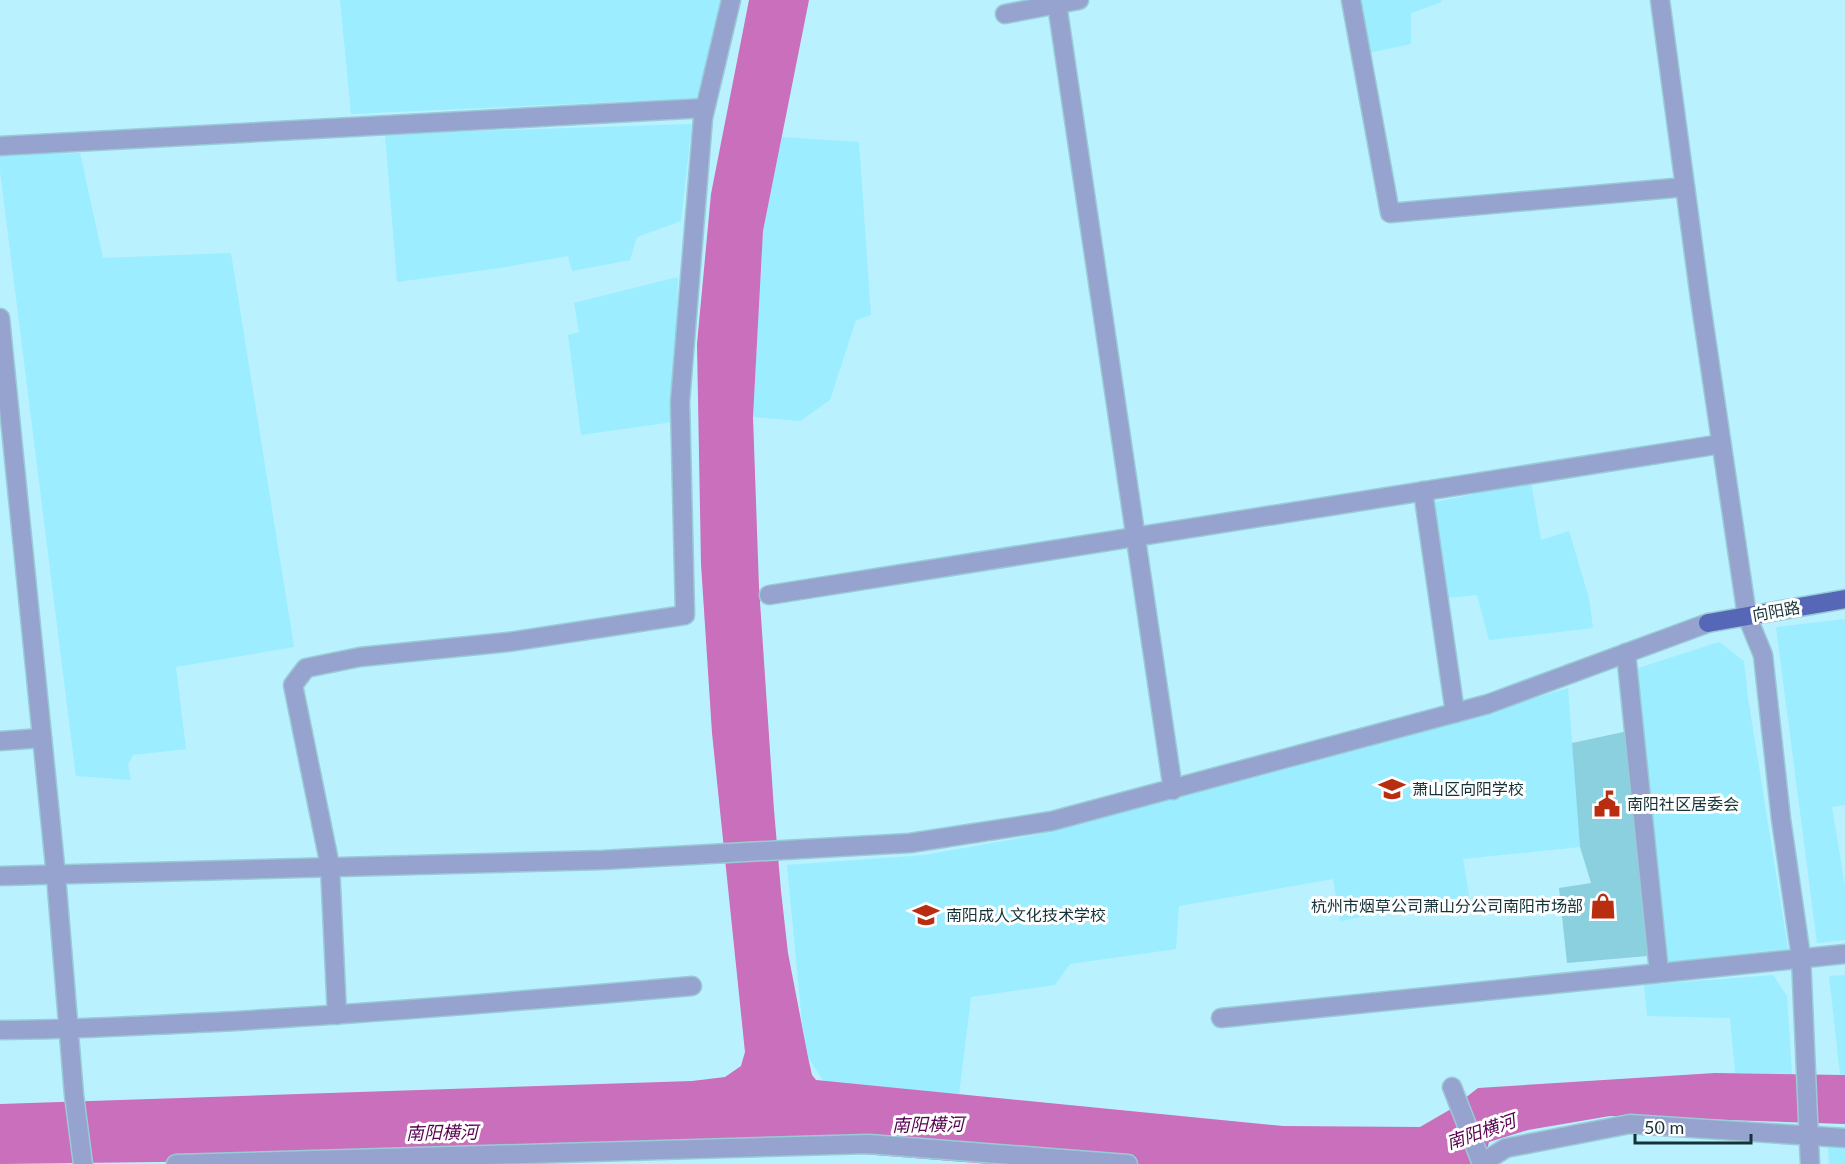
<svg xmlns="http://www.w3.org/2000/svg" width="1845" height="1164" font-family="Lato,'Noto Sans SC',sans-serif">
  <rect width="100%" height="100%" fill="#baf1fe"/>
  <!-- built -->
  <g fill="#9bedff">
    <polygon points="340,0 721,0 701,98 351,114"/>
    <polygon points="1359,0 1441,0 1442,2 1411,13 1411,44 1368,53"/>
    <polygon points="692,124 681,221 637,237 630,260 572,271 568,256 500,268 397,282 385,134"/>
    <polygon points="782,137 859,142 871,315 856,320 830,400 800,421 753,417 763,231"/>
    <polygon points="80,153 103,258 231,253 294,647 176,667 186,749 133,755 128,765 131,780 76,776 0,171 0,155"/>
    <polygon points="678,277 673,422 581,435 568,335 579,332 574,303"/>
    <polygon points="1531,482 1541,540 1569,531 1589,598 1593,628 1489,640 1477,595 1445,598 1431,503"/>
    <polygon points="1845,619 1845,805 1832,807 1845,886 1845,940 1817,943 1776,627"/>
    <polygon points="1719,642 1744,661 1748,698 1788,949 1664,962 1635,669"/>
    <polygon points="1568,688 1580,847 1463,859 1469,896 1340,921 1333,879 1179,906 1176,949 1070,964 1055,985 971,997 959,1095 824,1082 808,1057 802,1022 787,865 925,855 1041,834 1490,712"/>
    <polygon points="1773,975 1787,996 1792,1074 1735,1073 1730,1018 1647,1016 1644,985"/>
    <polygon points="1845,975 1845,1075 1840,1074 1829,976"/>
    <polygon points="1827,1133 1845,1135 1845,1164 1829,1164"/>
  </g>
  <!-- water -->
  <polygon fill="#c96fbb" points="749,0 809,0 763,231 753,417 759,587 774,810 781,891 788,953 808,1057 812,1075 816,1080 1283,1126 1420,1127 1451,1109 1478,1088 1715,1073 1845,1075 1845,1124 1610,1116 1528,1130 1489,1142 1483,1164 990,1164 849,1153 0,1164 0,1104 692,1081 725,1077 741,1066 745,1052 712,733 701,564 697,344 711,194"/>
  <!-- building -->
  <polygon fill="#8ad0df" points="1628,731 1644,873 1647,956 1567,963 1559,888 1591,883 1580,847 1572,743"/>
  <g fill="none" stroke-linecap="round" stroke-linejoin="round">
    <!-- minor casing -->
    <g stroke="#99cbd6" stroke-width="21">
      <g id="minor">
        <polyline points="1351,0 1390,213 1685,187"/>
        <polyline points="1660,0 1700,298 1747,616 1763,655 1781,819 1801,957 1810,1164"/>
        <polyline points="1057,4 1173,790"/>
        <polyline points="1005,14 1079,0"/>
        <polyline points="0,146 705,108"/>
        <polyline points="0,318 56,876 74,1095 83,1164"/>
        <polyline points="1423,491 1455,713"/>
        <polyline points="769,595 1721,444"/>
        <polyline points="1626,653 1659,972"/>
        <polyline points="0,741 42,738"/>
        <polyline points="0,876 602,860 910,843 1052,821 1488,704 1708,623"/>
        <polyline points="337,1015 330,866 293,685 306,668 360,657 508,642 685,615 680,402 703,118 731,0"/>
        <polyline points="1221,1018 1845,954"/>
        <path d="M0 1030C73 1030 145 1025 217 1022 376 1013 534 1000 692 986"/>
        <polyline points="1452,1087 1482,1164"/>
        <polyline points="1482,1163 1506,1148 1630,1124 1845,1138"/>
        <polyline points="176,1164 869,1144 1128,1164"/>
      </g>
    </g>
    <!-- major casing -->
    <g stroke="#99cbd6" stroke-width="21">
      <polyline id="major" points="1708,623 1845,599"/>
    </g>
    <!-- minor -->
    <use href="#minor" stroke="#97a3cf" stroke-width="18"/>
    <!-- major -->
    <use href="#major" stroke="#5767b7" stroke-width="18"/>
  </g>
  <!-- icons -->
  <defs>
    <g id="school-bare" transform="scale(2.07)"><path d="M0-5L7-2L0 1L-7-2ZM-4 1L0 2.5L4 1V4Q0 6-4 4Z" fill="#b92d10" stroke="#fff" stroke-width="2.5" paint-order="stroke"/></g>
    <g id="civic-bare" transform="scale(2.07)"><path d="M-.6-6.5H3V-4.5H.6V-3L4-1V1h2V6H-6V1h2V-1L-.6-3ZM-1.2 2.5V6h2.4V2.5Z" fill="#b92d10" stroke="#fff" stroke-width="2.5" paint-order="stroke"/></g>
    <g id="shop-bare" transform="scale(2.07)"><path d="M-5-2.5h2.3a2.7 3.5 0 0 1 5.4 0H5L5.5 6h-11ZM-1.5-2.5h3a1.5 2.3 0 0 0-3 0Z" fill="#b92d10" stroke="#fff" stroke-width="2.5" paint-order="stroke"/></g>
  </defs>
  <g fill-rule="evenodd">
    <use href="#school-bare" x="1392" y="789"/>
    <use href="#civic-bare" x="1607" y="804"/>
    <use href="#shop-bare" x="1603" y="906"/>
    <use href="#school-bare" x="926" y="915"/>
  </g>
  <g text-anchor="middle" stroke-width="6" stroke-linejoin="round" paint-order="stroke">
    <!-- street labels -->
    <g font-size="16" fill="#153238" stroke="#fff">
      <text transform="translate(1776 611) rotate(-10)" y="6">向阳路</text>
    </g>
    <!-- poi labels -->
    <g font-size="16" fill="#153238" stroke="#fff" text-anchor="start">
      <text x="1412" y="795">萧山区向阳学校</text>
      <text x="1627" y="810">南阳社区居委会</text>
      <text x="1583" y="912" text-anchor="end">杭州市烟草公司萧山分公司南阳市场部</text>
      <text x="946" y="921">南阳成人文化技术学校</text>
    </g>
    <!-- water labels -->
    <g font-size="18" font-style="italic" fill="#5a0252" stroke="#fff">
      <text transform="translate(928 1125) rotate(-1)" y="6">南阳横河</text>
      <text transform="translate(1481 1132) rotate(-19)" y="6">南阳横河</text>
      <text transform="translate(442 1133) rotate(-1)" y="6">南阳横河</text>
    </g>
  </g>
  <!-- scale -->
  <path d="M1635 1134v9h116v-9" fill="none" stroke="#153238" stroke-width="3"/>
  <text x="1644" y="1134" font-size="18" fill="#153238" stroke="#ffffff" stroke-width="4.5" paint-order="stroke">50 m</text>
</svg>
